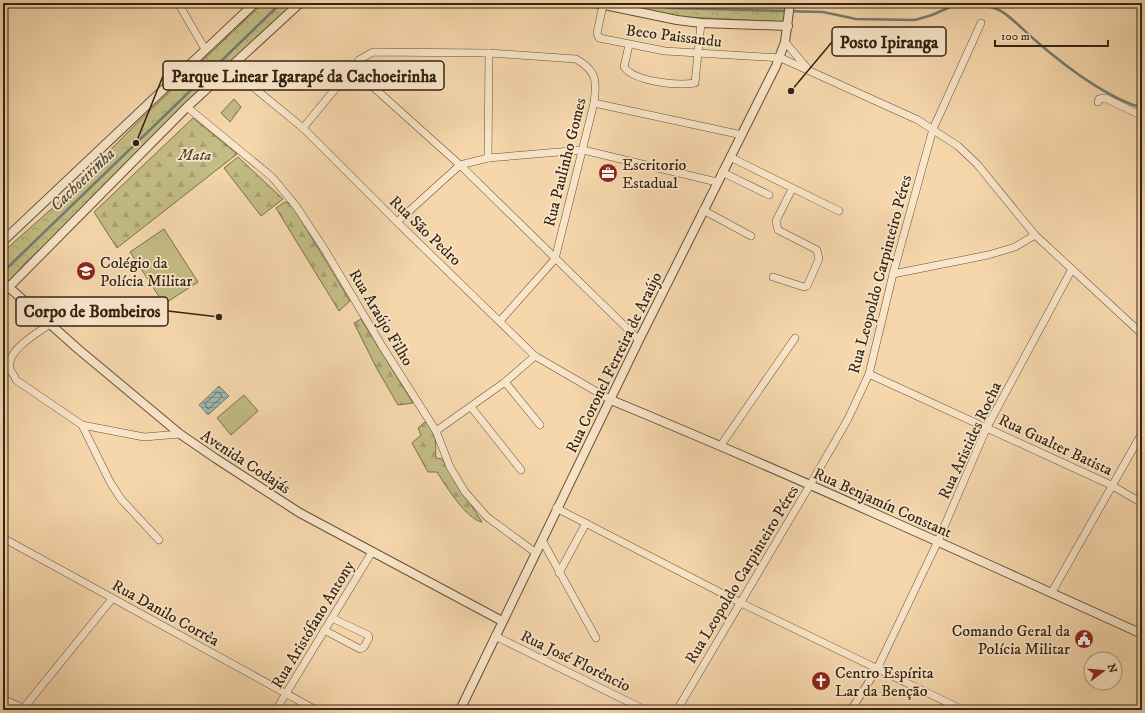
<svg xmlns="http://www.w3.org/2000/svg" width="1145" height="713" font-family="'IM FELL DW Pica',serif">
  <defs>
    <pattern id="forest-firs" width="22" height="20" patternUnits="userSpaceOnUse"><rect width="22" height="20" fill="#c3bc84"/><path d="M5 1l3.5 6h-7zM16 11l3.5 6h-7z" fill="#a8a171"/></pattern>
    <pattern id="park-crowns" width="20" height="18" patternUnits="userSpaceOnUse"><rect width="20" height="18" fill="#c3bc84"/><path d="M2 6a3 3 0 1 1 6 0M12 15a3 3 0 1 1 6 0" fill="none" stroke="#a8a171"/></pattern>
    <pattern id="water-rules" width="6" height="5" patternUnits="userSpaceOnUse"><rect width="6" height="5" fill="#9eb8b0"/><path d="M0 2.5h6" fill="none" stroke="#82958e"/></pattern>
  </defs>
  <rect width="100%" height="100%" fill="#f6d7ac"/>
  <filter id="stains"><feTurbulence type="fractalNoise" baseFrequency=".005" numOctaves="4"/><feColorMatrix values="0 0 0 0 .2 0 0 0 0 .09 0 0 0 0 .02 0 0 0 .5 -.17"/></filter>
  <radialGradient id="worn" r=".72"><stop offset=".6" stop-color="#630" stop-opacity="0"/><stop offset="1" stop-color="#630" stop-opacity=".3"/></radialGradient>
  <!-- grass -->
  <g fill="#c3bc84" stroke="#7c704b">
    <polygon points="164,229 198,282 164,304 130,252"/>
    <polygon points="244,395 258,411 231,435 217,418"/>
  </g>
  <!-- forest -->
  <g fill="url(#forest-firs)" stroke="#7c704b">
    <polygon points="234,99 241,107 230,122 221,113"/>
    <polygon points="193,118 237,154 117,248 94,212"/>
    <polygon points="238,157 283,199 261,216 224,168"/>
    <polygon points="285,202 292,205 350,301 339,311 276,208"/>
    <polygon points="361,319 413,403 398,405 376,367 354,323"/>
    <path d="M425 422C438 431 435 445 436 458L442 459 482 522C466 519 446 486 437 472H428L412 443 421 435 418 428Z"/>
  </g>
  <!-- park -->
  <g fill="url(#park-crowns)" stroke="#7c704b">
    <polygon points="263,3 298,3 117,178 25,263 3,289 3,252 58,203 137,123"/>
    <polygon points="610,3 788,3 786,22 665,16"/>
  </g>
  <!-- water -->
  <polygon fill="url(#water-rules)" stroke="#747d71" points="219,386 229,396 208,415 199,405"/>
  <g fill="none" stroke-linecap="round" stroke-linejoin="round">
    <!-- shore -->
    <polygon stroke="#696e61" stroke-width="1" points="218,392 220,393 222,397 208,409 205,404"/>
    <!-- stream -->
    <g stroke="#747d71" stroke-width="2.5">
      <polyline points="649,3 669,8 823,12 856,19 915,20 932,15 959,3"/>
      <path d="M963 3C975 4 988 5 999 10 1010 15 1026 33 1036 41 1065 66 1105 97 1142 108"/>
      <polyline points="3,272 281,3"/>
    </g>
    <!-- minor casing -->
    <g stroke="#645138" stroke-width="8">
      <g id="minor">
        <polyline points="178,3 205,49"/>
        <polyline points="603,5 597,33 599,38 665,51 781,58 918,120 958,146 977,164 1035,235 1142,334"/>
        <polyline points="785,42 808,69"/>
        <path d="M629 45 624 67C635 82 678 86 695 83L701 23"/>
        <polyline points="230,68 303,128 397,222 535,356 611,400"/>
        <polyline points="352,68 460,165 639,340"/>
        <polyline points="1098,102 1099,99 1105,98 1142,116"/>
        <polyline points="594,103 742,135"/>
        <polyline points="187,107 272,177 296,206 325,250 382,346 436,431 450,467 465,492 487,517 536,553"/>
        <path d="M303 128 359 60 373 52 489 53 576 59C597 71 597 81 594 103L555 259 500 321"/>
        <polyline points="730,157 839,211"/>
        <polyline points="488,158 489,53"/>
        <polyline points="722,172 769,195"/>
        <polyline points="703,210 751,236"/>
        <polyline points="397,222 460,165 488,158 583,150 717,182"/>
        <polyline points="893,274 988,255 1015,247 1035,235"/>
        <polyline points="773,277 804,287 807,286 819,259 817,250 778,230 776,221 792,189"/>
        <path d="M50 324C37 333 5 351 10 369 11 372 15 376 16 380L82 425 144 437 180 434"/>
        <polyline points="869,374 1111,485 1142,503"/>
        <polyline points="505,382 540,425"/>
        <polyline points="471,407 521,470"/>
        <polyline points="82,425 110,482 121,499 159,540"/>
        <polyline points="436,431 505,382 535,356"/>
        <polyline points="721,445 795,338"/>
        <polyline points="556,508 741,603 963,710"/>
        <polyline points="3,538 316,710"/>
        <polyline points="542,540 596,638"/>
        <polyline points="559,573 586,523"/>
        <polyline points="1052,592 1142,433"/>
        <polyline points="324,630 360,649 364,647 369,638 368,635 332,618"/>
        <polyline points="495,636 645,710"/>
        <polyline points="3,699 27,710"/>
        <polyline points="22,710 112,599"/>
        <polyline points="276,710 372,552"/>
        <polyline points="677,710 810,485 848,419 869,374 893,274 933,129 981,23"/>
        <polyline points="851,710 877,669 938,541 987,427 1072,269"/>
      </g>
    </g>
    <!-- tertiary casing -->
    <g stroke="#645138" stroke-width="10">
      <g id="tertiary">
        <polyline points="595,3 677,20 701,23 788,26"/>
        <polyline points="3,241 255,3"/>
        <polyline points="3,282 78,349 180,434 215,458 300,513 502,621"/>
        <polyline points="3,293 187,107 300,3"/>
        <path d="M611 400C790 474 966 554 1142 634"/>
        <polyline points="460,710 639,340 776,66 785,42 790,3"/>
      </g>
    </g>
    <!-- minor -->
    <use href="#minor" stroke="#f9e5c9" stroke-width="7"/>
    <!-- tertiary -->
    <use href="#tertiary" stroke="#f9e5c9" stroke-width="8"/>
  </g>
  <!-- icons -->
  <defs>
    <g id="office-disc" transform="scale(1)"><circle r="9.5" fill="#8f2418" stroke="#f9e5c9"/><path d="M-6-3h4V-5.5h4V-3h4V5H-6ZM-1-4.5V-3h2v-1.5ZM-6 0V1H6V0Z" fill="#fff"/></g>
    <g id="school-disc" transform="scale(1)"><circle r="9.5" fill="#8f2418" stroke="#f9e5c9"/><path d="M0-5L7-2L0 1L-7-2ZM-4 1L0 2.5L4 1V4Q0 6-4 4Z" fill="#fff"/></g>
    <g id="civic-disc" transform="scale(1)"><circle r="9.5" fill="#8f2418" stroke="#f9e5c9"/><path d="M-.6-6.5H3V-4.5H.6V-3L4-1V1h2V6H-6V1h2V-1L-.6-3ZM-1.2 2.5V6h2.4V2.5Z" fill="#fff"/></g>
    <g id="church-disc" transform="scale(1)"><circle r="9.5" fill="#8f2418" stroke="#f9e5c9"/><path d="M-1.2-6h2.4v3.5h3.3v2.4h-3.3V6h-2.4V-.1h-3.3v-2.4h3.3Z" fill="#fff"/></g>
  </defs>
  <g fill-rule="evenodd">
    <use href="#office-disc" x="608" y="173"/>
    <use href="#school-disc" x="86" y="271"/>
    <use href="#civic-disc" x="1084" y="639"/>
    <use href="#church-disc" x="821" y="681"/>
  </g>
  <g text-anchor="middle" stroke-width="3.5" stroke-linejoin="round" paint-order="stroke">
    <!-- street labels -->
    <g font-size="16" fill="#342412" stroke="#f9e5c9">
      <text transform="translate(674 35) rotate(7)" y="6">Beco Paissandu</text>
      <text transform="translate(564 162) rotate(-76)" y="6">Rua Paulinho Gomes</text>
      <text transform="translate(426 230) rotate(44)" y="6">Rua São Pedro</text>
      <text transform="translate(879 274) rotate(-75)" y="6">Rua Leopoldo Carpinteiro Péres</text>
      <text transform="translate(382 317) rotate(59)" y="6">Rua Araújo Filho</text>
      <text transform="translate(613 362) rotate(-64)" y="6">Rua Coronel Ferreira de Araújo</text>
      <text transform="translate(969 440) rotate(-65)" y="6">Rua Aristides Rocha</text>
      <text transform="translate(1056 444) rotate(25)" y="6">Rua Gualter Batista</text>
      <text transform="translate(246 461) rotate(33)" y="6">Avenida Codajás</text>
      <text transform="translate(883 502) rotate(24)" y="6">Rua Benjamín Constant</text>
      <text transform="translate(741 574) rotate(-59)" y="6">Rua Leopoldo Carpinteiro Péres</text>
      <text transform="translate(166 612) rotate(29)" y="6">Rua Danilo Corrêa</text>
      <text transform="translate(312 624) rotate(-59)" y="6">Rua Aristófano Antony</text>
      <text transform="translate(576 660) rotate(26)" y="6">Rua José Florêncio</text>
    </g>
    <!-- park labels -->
    <g font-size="16" font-style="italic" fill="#584a2e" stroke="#f9e5c9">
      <text x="195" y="160">Mata</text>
    </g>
    <!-- poi labels -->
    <g font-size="16" fill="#342412" stroke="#f9e5c9" text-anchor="start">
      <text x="622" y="170">Escritorio<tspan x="622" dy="18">Estadual</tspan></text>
      <text x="100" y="268">Colégio da<tspan x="100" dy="18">Polícia Militar</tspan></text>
      <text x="1070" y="636" text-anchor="end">Comando Geral da<tspan x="1070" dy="18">Polícia Militar</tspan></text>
      <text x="835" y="678">Centro Espírita<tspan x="835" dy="18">Lar da Benção</tspan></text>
    </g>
    <!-- water labels -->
    <g font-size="17" font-style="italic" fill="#545041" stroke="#f9e5c9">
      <text transform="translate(82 179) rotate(-44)" y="6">Cachoeirinha</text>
    </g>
  </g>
  <!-- callouts -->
  <path fill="none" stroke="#342412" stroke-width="1.5" d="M791 91L832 42M136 143L163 76M219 317L168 311"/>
  <g fill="#342412" stroke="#f9e5c9" stroke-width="1.5">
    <circle cx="791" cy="91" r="4"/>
    <circle cx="136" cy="143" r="4"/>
    <circle cx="219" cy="317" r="4"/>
  </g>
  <g fill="#f9e5c9" stroke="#342412" stroke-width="1.5">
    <rect x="832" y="27" width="114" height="29" rx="4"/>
    <rect x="163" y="61" width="281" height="29" rx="4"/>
    <rect x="16" y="297" width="152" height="29" rx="4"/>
  </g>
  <g font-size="17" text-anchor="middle" font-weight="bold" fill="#342412">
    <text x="889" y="48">Posto Ipiranga</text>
    <text x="304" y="82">Parque Linear Igarapé da Cachoeirinha</text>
    <text x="92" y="317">Corpo de Bombeiros</text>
  </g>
  <!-- margin -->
  <rect width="1145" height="713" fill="none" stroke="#f6d7ac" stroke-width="16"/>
  <rect x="4" y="4" width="1137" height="705" fill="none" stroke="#342412" stroke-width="2"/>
  <rect x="8" y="8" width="1129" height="697" fill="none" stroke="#342412"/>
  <!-- north arrow -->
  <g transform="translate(1103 671) rotate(74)"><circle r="19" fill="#f9e5c9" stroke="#aa9880"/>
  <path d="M0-3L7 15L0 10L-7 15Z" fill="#8f2418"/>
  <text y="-6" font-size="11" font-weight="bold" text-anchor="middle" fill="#342412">N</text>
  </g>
  <!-- scale -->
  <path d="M995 40v6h113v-6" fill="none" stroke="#342412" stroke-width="2"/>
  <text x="1001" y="40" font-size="12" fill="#342412" stroke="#f9e5c9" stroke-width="3" paint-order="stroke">100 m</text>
  <rect width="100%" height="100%" filter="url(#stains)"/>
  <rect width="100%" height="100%" fill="url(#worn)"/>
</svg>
